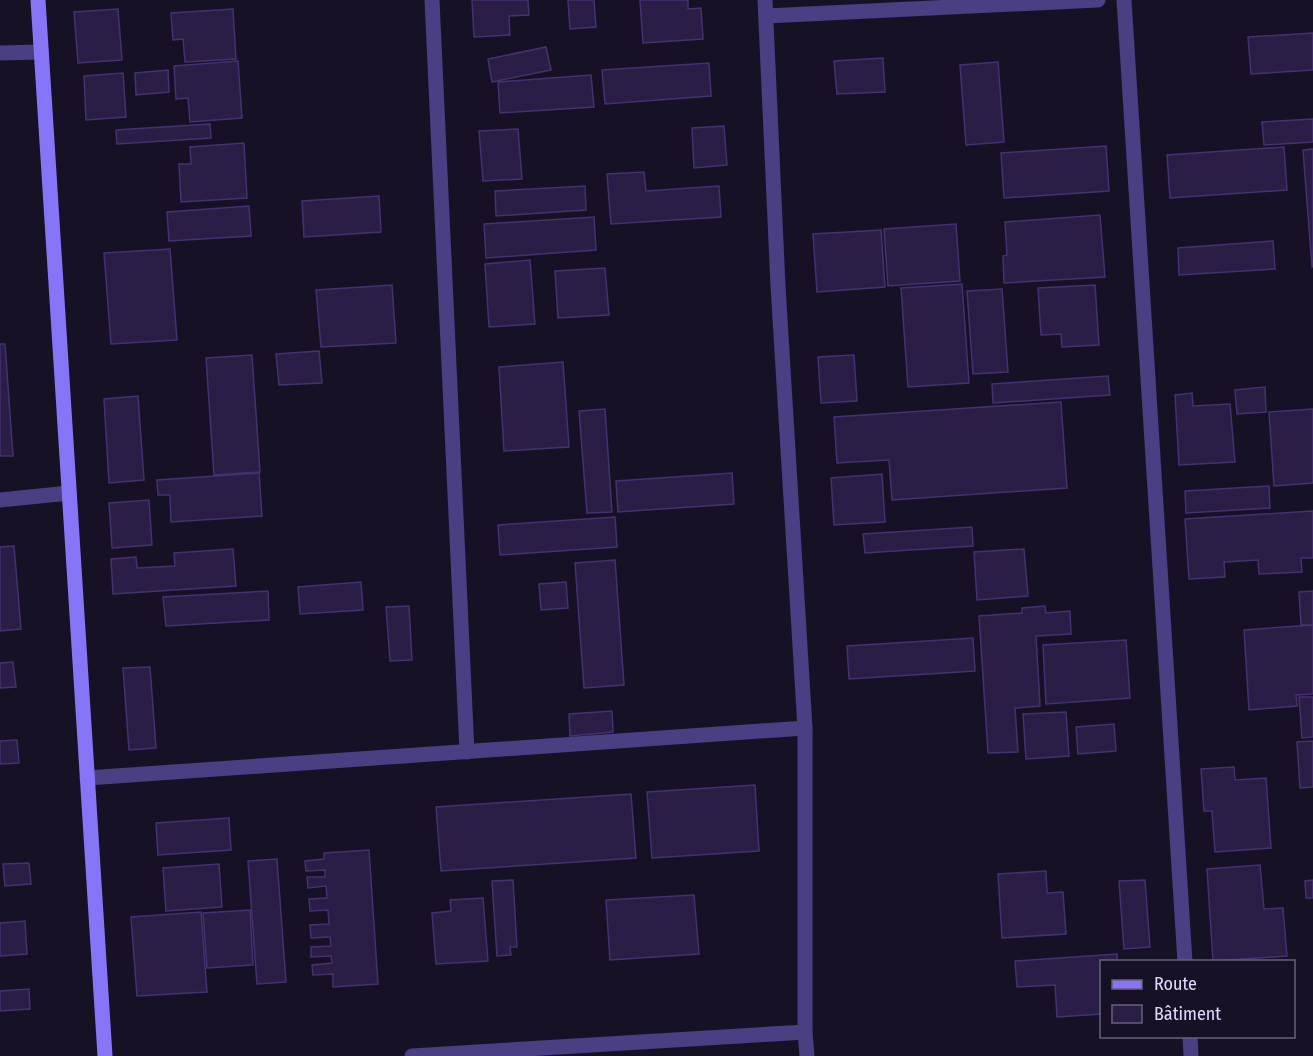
<svg xmlns="http://www.w3.org/2000/svg" width="1313" height="1056" font-family="'Fira Sans Condensed',sans-serif">
  <rect width="100%" height="100%" fill="#171126"/>
  <!-- building -->
  <g fill="#2b1e46" stroke="#453170" stroke-width="1.5">
    <polygon points="472,0 528,0 529,15 509,16 510,35 474,37"/>
    <polygon points="568,0 594,0 596,27 570,29"/>
    <polygon points="640,0 688,0 688,9 701,8 703,39 643,43"/>
    <polygon points="118,9 122,60 78,63 74,12"/>
    <polygon points="233,9 236,59 185,62 183,39 173,40 171,13"/>
    <polygon points="1313,33 1313,70 1251,74 1248,37"/>
    <polygon points="546,47 551,70 492,82 488,59"/>
    <polygon points="883,58 885,92 837,94 834,61"/>
    <polygon points="238,61 242,118 190,122 188,98 176,99 174,66"/>
    <polygon points="998,62 1004,142 966,145 960,65"/>
    <polygon points="709,63 711,96 605,104 602,70"/>
    <polygon points="168,70 169,92 136,95 135,73"/>
    <polygon points="123,73 126,117 86,120 84,76"/>
    <polygon points="591,75 594,107 500,113 498,82"/>
    <polygon points="1313,119 1313,142 1264,145 1262,122"/>
    <polygon points="210,124 211,138 117,144 116,130"/>
    <polygon points="724,126 727,165 694,168 692,128"/>
    <polygon points="518,129 522,179 483,181 479,131"/>
    <polygon points="244,143 247,198 181,202 179,164 191,164 190,147"/>
    <polygon points="1106,146 1109,191 1004,198 1001,153"/>
    <polygon points="1284,147 1287,190 1170,198 1167,155"/>
    <polygon points="1313,149 1313,267 1312,267 1303,150"/>
    <polygon points="644,172 646,191 719,186 721,217 611,224 607,174"/>
    <polygon points="585,186 586,210 496,216 495,191"/>
    <polygon points="379,196 381,232 304,237 302,201"/>
    <polygon points="249,206 251,236 169,241 167,212"/>
    <polygon points="1100,215 1105,277 1004,283 1003,256 1007,255 1005,222"/>
    <polygon points="594,217 596,250 486,258 484,224"/>
    <polygon points="956,224 960,281 888,286 884,229"/>
    <polygon points="881,230 885,287 817,292 813,234"/>
    <polygon points="1273,241 1275,269 1179,275 1178,248"/>
    <polygon points="170,249 177,340 111,344 104,253"/>
    <polygon points="530,260 535,324 489,327 485,264"/>
    <polygon points="605,268 609,315 558,318 555,271"/>
    <polygon points="962,284 969,383 908,387 901,288"/>
    <polygon points="392,285 396,343 321,347 316,290"/>
    <polygon points="1095,285 1099,345 1062,347 1061,334 1041,335 1038,288"/>
    <polygon points="1002,289 1008,372 973,374 967,291"/>
    <polygon points="0,344 5,344 13,456 0,456"/>
    <polygon points="319,351 322,383 279,385 276,354"/>
    <polygon points="252,355 260,472 214,475 206,358"/>
    <polygon points="854,355 857,401 821,403 818,357"/>
    <polygon points="563,362 569,447 504,451 499,367"/>
    <polygon points="1108,376 1110,395 993,403 992,384"/>
    <polygon points="1265,387 1266,412 1237,414 1235,390"/>
    <polygon points="1192,393 1193,406 1230,404 1235,462 1179,465 1175,395"/>
    <polygon points="138,396 144,480 109,483 104,399"/>
    <polygon points="1061,402 1067,488 892,500 889,460 837,463 834,417"/>
    <polygon points="605,409 612,512 587,513 579,411"/>
    <polygon points="1313,409 1313,483 1274,486 1269,412"/>
    <polygon points="259,473 262,516 171,522 170,495 158,495 157,480"/>
    <polygon points="732,473 734,504 618,512 616,481"/>
    <polygon points="882,474 885,522 834,525 831,478"/>
    <polygon points="1269,486 1270,508 1186,513 1185,491"/>
    <polygon points="149,500 152,545 112,548 109,503"/>
    <polygon points="1313,511 1313,558 1301,558 1302,572 1259,574 1258,560 1224,562 1225,577 1189,579 1185,519"/>
    <polygon points="615,517 617,547 500,555 498,525"/>
    <polygon points="972,527 973,546 865,553 863,534"/>
    <polygon points="14,546 21,629 0,631 0,547"/>
    <polygon points="233,549 236,586 113,594 111,559 136,557 137,568 175,566 174,553"/>
    <polygon points="1024,549 1028,596 977,600 974,552"/>
    <polygon points="615,560 624,685 584,688 575,563"/>
    <polygon points="361,582 363,610 300,614 298,587"/>
    <polygon points="566,582 568,608 541,610 539,584"/>
    <polygon points="268,591 269,620 166,626 163,597"/>
    <polygon points="1313,591 1313,625 1301,625 1299,592"/>
    <polygon points="409,606 412,660 390,661 386,607"/>
    <polygon points="1045,606 1046,613 1070,611 1071,634 1036,636 1040,706 1015,708 1018,752 988,753 979,616 1022,613 1022,608"/>
    <polygon points="1313,625 1313,694 1296,695 1297,706 1249,710 1244,630"/>
    <polygon points="973,638 975,671 849,679 847,646"/>
    <polygon points="1126,640 1130,698 1046,704 1043,645"/>
    <polygon points="13,662 16,687 0,688 0,663"/>
    <polygon points="150,667 156,748 129,750 123,668"/>
    <polygon points="1299,697 1313,697 1313,737 1302,738"/>
    <polygon points="612,711 613,732 570,736 569,714"/>
    <polygon points="1066,712 1069,756 1026,759 1023,714"/>
    <polygon points="1114,724 1116,751 1078,754 1076,727"/>
    <polygon points="17,740 19,763 0,764 0,741"/>
    <polygon points="1313,741 1313,787 1300,788 1297,742"/>
    <polygon points="1234,767 1235,780 1266,778 1271,848 1215,852 1212,811 1204,811 1201,769"/>
    <polygon points="755,785 759,851 652,858 647,792"/>
    <polygon points="631,794 636,858 441,871 436,807"/>
    <polygon points="229,818 231,850 158,855 156,823"/>
    <polygon points="369,850 378,984 333,987 333,974 313,975 312,965 332,963 331,956 311,957 311,947 331,946 330,937 311,938 310,925 329,924 328,910 310,911 309,899 327,898 326,886 308,888 307,877 325,877 325,870 306,871 305,861 324,859 324,853"/>
    <polygon points="277,859 286,982 257,984 248,861"/>
    <polygon points="29,863 31,884 5,886 3,864"/>
    <polygon points="219,864 222,907 166,911 163,868"/>
    <polygon points="1260,865 1264,909 1283,908 1287,956 1213,961 1207,869"/>
    <polygon points="1046,871 1047,893 1063,892 1066,934 1002,938 998,874"/>
    <polygon points="513,880 517,947 510,947 511,955 497,956 492,881"/>
    <polygon points="1145,880 1150,947 1124,949 1119,881"/>
    <polygon points="1313,880 1313,898 1306,898 1305,881"/>
    <polygon points="694,895 699,954 610,960 606,900"/>
    <polygon points="483,898 488,961 436,964 432,913 451,911 450,900"/>
    <polygon points="250,910 253,965 207,968 203,913"/>
    <polygon points="201,912 207,992 137,996 131,917"/>
    <polygon points="25,921 27,954 0,956 0,923"/>
    <polygon points="1117,954 1117,962 1102,962 1102,1014 1057,1017 1055,985 1017,987 1015,961"/>
    <polygon points="29,989 30,1009 0,1011 0,991"/>
  </g>
  <g fill="none" stroke-linecap="round" stroke-linejoin="round">
    <!-- street -->
    <g stroke="#493f82" stroke-width="15">
      <polyline points="432,0 467,752"/>
      <polyline points="765,0 778,286 805,728 805,1032 807,1056"/>
      <polyline points="1124,0 1185,962"/>
      <polyline points="766,16 1098,0"/>
      <polyline points="0,53 41,52"/>
      <polyline points="0,500 69,493"/>
      <polyline points="87,778 805,728"/>
      <polyline points="1190,1036 1191,1056"/>
      <polyline points="412,1056 805,1032"/>
    </g>
    <!-- secondary -->
    <polyline stroke="#8775f7" stroke-width="15" points="38,0 105,1056"/>
  </g>
  <!-- legend -->
  <rect x="1100" y="960" width="195" height="78" fill="#171126" stroke="#67617c" stroke-width="1.5"/>
  <rect x="1112" y="980" width="30" height="9" fill="#8775f7" stroke="#67617c" stroke-width="1.5"/>
  <text x="1154" y="990" font-size="18" fill="#e0d8fd">Route</text>
  <rect x="1112" y="1005" width="30" height="18" fill="#2b1e46" stroke="#67617c" stroke-width="1.5"/>
  <text x="1154" y="1020" font-size="18" fill="#e0d8fd">Bâtiment</text>
</svg>
